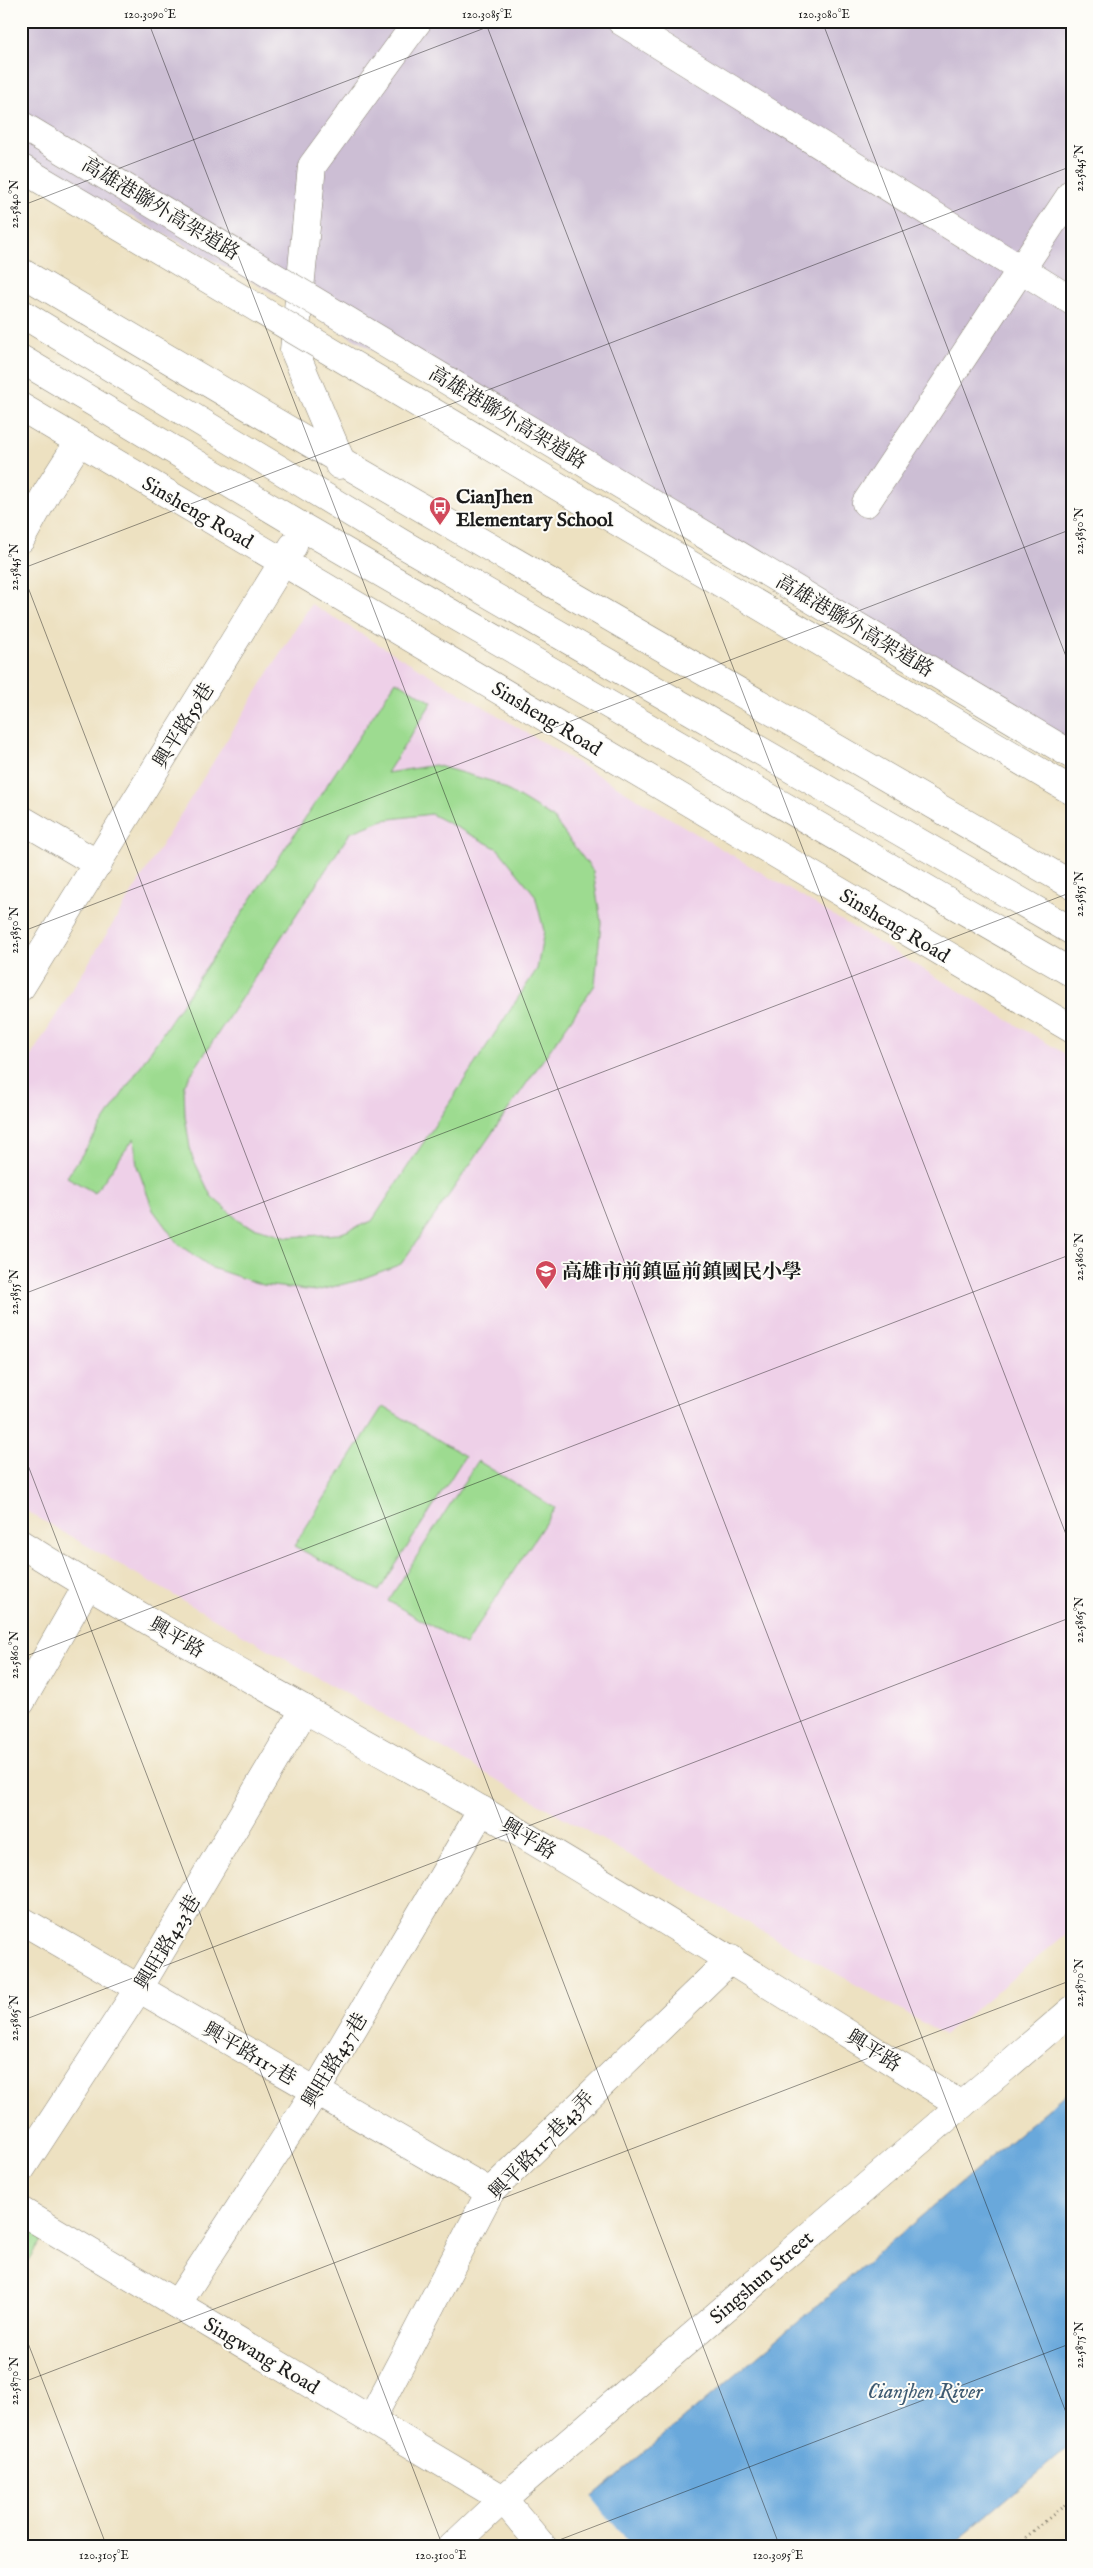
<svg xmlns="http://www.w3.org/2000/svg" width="1093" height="2568" font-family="'IM FELL English','Noto Serif TC',serif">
  <rect width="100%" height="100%" fill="#fdfcf7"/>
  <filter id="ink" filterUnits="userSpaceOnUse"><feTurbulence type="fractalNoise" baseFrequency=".02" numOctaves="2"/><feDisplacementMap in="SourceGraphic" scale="10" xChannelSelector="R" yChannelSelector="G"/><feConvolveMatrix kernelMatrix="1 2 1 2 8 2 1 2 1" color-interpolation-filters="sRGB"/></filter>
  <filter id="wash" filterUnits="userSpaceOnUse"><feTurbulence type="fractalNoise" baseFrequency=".0096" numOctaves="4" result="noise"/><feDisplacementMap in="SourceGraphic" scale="20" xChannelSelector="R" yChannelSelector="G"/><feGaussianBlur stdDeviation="1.12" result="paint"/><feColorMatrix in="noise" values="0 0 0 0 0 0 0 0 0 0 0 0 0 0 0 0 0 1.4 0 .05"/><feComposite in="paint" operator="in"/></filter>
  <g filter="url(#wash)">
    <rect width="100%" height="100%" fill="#ede1c1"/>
    <!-- built -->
    <polygon fill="#eed0e8" points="311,604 1072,1058 1072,1929 944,2035 21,1508 21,1072"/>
    <!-- industrial -->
    <polygon fill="#ccbed4" points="21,21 1072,21 1072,757 299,307 21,157"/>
    <!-- green -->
    <g fill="#9ddb90" stroke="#5c7c56" fill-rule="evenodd">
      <path d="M396 681 432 702 387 773 435 765 494 782 553 818 593 871 601 922 595 985 401 1264 356 1281 316 1291 263 1285 212 1268 178 1244 153 1210 137 1166 134 1138 95 1193 67 1177ZM431 814 498 849 535 895 544 931 537 969 372 1221 339 1234 288 1237 243 1224 211 1196 191 1154 185 1116 184 1085 350 833 383 820Z"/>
      <polygon points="383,1406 465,1456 379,1591 294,1546"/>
      <polygon points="478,1461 555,1508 465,1645 388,1601"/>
      <polygon points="21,2220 46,2233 21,2271"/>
    </g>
    <!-- water -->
    <polygon fill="#69a8db" stroke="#42627c" points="1072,2088 1072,2444 949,2547 533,2547"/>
    <!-- pier -->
    <polygon fill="#ede1c1" points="590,2495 632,2547 531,2547 532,2545"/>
  </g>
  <g filter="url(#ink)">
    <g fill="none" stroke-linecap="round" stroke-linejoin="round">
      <!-- minor casing -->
      <g stroke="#847e6e" stroke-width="29">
        <g id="minor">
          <polyline points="621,21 1072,301"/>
          <polyline points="21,272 341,461 1072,885"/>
          <polyline points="21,313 401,543 1072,931"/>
          <polyline points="21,359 304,528 1072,973"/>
          <polyline points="21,407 1072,1029"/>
          <polyline points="339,465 341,461 294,350 312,166 418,21"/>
          <polyline points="866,503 1072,193"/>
          <polyline points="21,539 47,492 79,442"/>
          <polyline points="21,819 98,864"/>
          <polyline points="21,987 293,546"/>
          <path d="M21 1544C172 1639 330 1721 483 1811 645 1906 803 2005 961 2105"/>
          <polyline points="21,1702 87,1586"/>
          <polyline points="21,1920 490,2192"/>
          <polyline points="21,2169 139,1988 305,1709"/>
          <polyline points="21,2211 503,2499 543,2547"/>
          <polyline points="177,2304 316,2091 482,1810"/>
          <polyline points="371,2420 490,2192 731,1959"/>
          <polyline points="452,2547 503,2499 1072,2010"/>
        </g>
      </g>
      <!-- path -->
      <polyline stroke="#847e6e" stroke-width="3" stroke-dasharray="1 4" stroke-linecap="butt" points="1014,2547 1072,2499"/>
      <!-- minor -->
      <use href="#minor" stroke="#fff" stroke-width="28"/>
      <!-- highway-bridge casing -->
      <g stroke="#847e6e" stroke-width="29" stroke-linecap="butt">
        <g id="highway-bridge">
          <polyline points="21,125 1072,755"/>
          <polyline points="21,168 1072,791"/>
        </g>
      </g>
      <!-- highway-bridge -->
      <use href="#highway-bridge" stroke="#fff" stroke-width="28"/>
    </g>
  </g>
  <!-- ticks -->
  <path fill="none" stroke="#1c1c1c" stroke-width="1" stroke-opacity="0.45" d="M148 21 1072 2428M485 21 1072 1550M822 21 1072 672M21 206 503 21M21 569 780 2547M21 569 1072 166M21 932 1072 529M21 1295 1072 892M21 1447 443 2547M21 1658 1072 1254M21 2021 1072 1617M21 2325 107 2547M21 2383 1072 1980M541 2547 1072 2343"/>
  <!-- icons -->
  <defs>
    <g id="bus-pin" transform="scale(1.125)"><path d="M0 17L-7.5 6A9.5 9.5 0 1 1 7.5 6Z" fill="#d1495b" stroke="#fdfcf7"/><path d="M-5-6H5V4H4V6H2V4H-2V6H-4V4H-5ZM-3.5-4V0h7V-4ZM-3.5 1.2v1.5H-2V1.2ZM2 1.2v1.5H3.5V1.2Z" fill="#fff"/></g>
    <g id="school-pin" transform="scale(1.125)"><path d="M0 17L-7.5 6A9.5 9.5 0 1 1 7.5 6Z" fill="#d1495b" stroke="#fdfcf7"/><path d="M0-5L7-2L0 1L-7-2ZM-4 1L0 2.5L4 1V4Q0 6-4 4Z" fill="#fff"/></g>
  </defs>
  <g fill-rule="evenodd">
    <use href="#bus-pin" x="440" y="507"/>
    <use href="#school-pin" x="546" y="1271"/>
  </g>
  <g text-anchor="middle" stroke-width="4" stroke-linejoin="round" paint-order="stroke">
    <!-- street labels -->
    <g font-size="20" fill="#1c1c1c" stroke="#fdfcf7">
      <text transform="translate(161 208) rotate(31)" y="7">高雄港聯外高架道路</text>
      <text transform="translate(508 417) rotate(31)" y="7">高雄港聯外高架道路</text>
      <text transform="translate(198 512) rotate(30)" y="7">Sinsheng Road</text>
      <text transform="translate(855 625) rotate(31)" y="7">高雄港聯外高架道路</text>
      <text transform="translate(547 718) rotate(31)" y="7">Sinsheng Road</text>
      <text transform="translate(183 725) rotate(-58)" y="7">興平路59巷</text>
      <text transform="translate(895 925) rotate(31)" y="7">Sinsheng Road</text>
      <text transform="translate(177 1637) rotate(30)" y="7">興平路</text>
      <text transform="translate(529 1838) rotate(31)" y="7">興平路</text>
      <text transform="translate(167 1942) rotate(-59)" y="7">興旺路423巷</text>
      <text transform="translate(874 2050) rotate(32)" y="7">興平路</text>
      <text transform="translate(250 2053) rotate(30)" y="7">興平路117巷</text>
      <text transform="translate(334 2060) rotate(-59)" y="7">興旺路437巷</text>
      <text transform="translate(541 2145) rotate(-46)" y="7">興平路117巷43弄</text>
      <text transform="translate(761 2277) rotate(-41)" y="7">Singshun Street</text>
      <text transform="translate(262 2355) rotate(31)" y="7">Singwang Road</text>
    </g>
    <!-- poi labels -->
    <g font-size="20" font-weight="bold" fill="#1c1c1c" stroke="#fdfcf7" text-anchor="start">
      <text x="456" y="503">CianJhen<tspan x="456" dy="23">Elementary School</tspan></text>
      <text x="562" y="1278">高雄市前鎮區前鎮國民小學</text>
    </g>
    <!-- water labels -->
    <g font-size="21" font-style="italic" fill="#3f5b72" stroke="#fdfcf7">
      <text x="925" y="2398">Cianjhen River</text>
    </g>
  </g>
  <!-- margin -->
  <rect width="1093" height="2568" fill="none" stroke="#fdfcf7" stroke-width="55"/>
  <rect x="28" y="28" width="1038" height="2512" fill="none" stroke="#1c1c1c" stroke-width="2"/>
  <g font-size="12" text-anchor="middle" fill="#1c1c1c">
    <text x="150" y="18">120.3090°E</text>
    <text x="487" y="18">120.3085°E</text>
    <text x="824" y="18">120.3080°E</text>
    <text transform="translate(1079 168) rotate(-90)" y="4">22.5845°N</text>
    <text transform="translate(14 204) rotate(-90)" y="4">22.5840°N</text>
    <text transform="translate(1079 531) rotate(-90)" y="4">22.5850°N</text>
    <text transform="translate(14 567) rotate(-90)" y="4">22.5845°N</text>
    <text transform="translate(1079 894) rotate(-90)" y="4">22.5855°N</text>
    <text transform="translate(14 930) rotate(-90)" y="4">22.5850°N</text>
    <text transform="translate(1079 1257) rotate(-90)" y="4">22.5860°N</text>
    <text transform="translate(14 1292) rotate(-90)" y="4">22.5855°N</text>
    <text transform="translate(1079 1620) rotate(-90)" y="4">22.5865°N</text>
    <text transform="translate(14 1655) rotate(-90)" y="4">22.5860°N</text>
    <text transform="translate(1079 1983) rotate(-90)" y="4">22.5870°N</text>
    <text transform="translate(14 2018) rotate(-90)" y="4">22.5865°N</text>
    <text transform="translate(1079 2345) rotate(-90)" y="4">22.5875°N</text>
    <text transform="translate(14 2381) rotate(-90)" y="4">22.5870°N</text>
    <text x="104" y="2559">120.3105°E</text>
    <text x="441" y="2559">120.3100°E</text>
    <text x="778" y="2559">120.3095°E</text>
  </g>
</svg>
